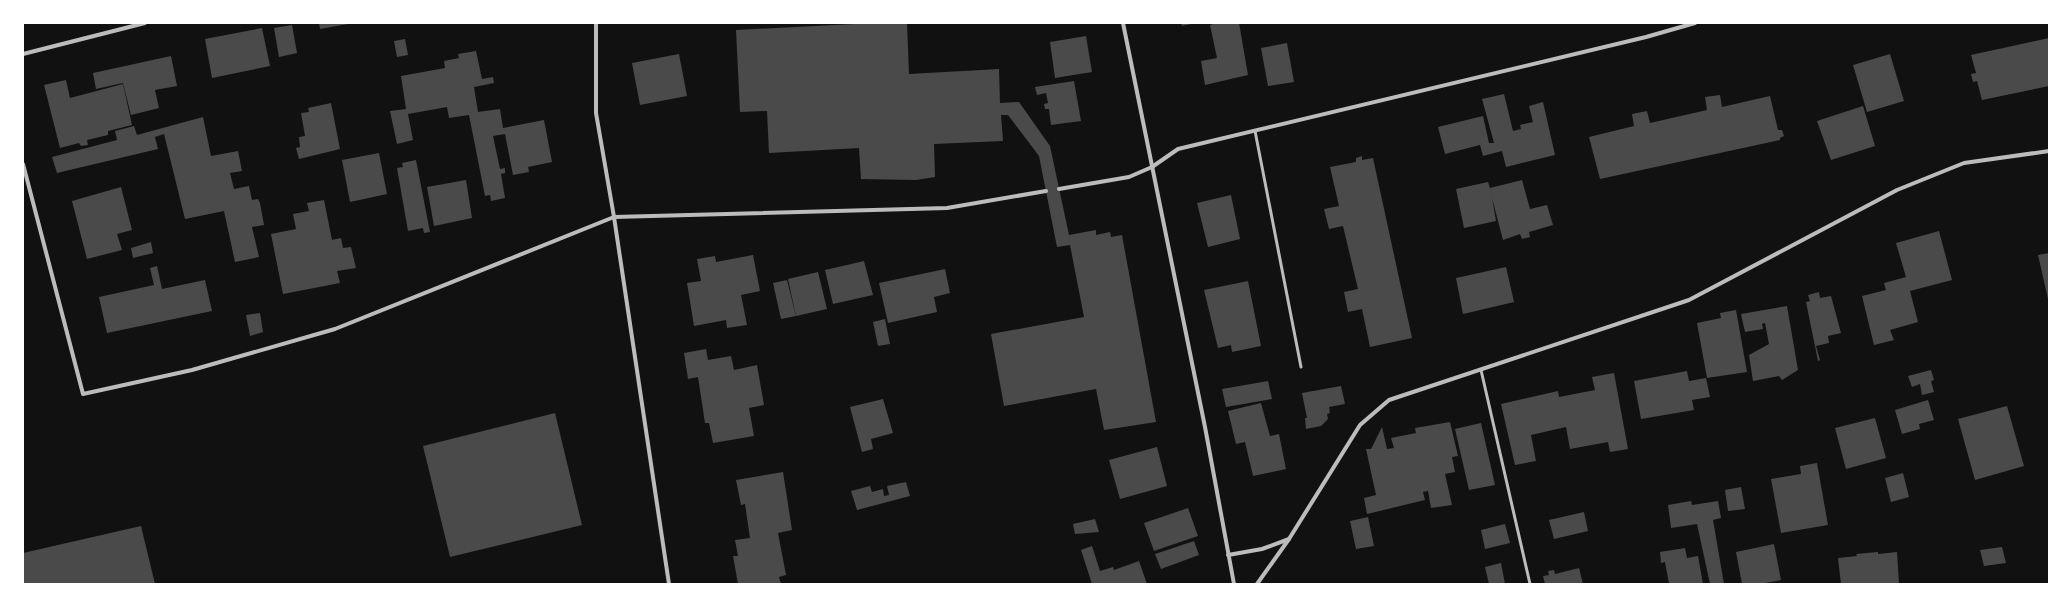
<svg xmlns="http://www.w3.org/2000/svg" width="2072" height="607" font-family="'Space Grotesk',sans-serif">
  <rect width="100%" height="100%" fill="#111"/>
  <!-- building -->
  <g fill="#4a4a4a">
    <polygon points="319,23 348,23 348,24 320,29"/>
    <polygon points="874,23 907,23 909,74 999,69 1000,103 1019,102 1050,146 1069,235 1096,230 1096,235 1110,232 1111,237 1122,235 1156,422 1104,430 1096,389 1004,406 991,334 1084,317 1070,245 1057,247 1039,156 1008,115 1001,115 1003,141 934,144 935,177 916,180 861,179 859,148 769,153 767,111 740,112 736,30"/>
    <polygon points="1181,23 1191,23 1191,24 1182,26"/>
    <polygon points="1216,23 1239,23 1248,75 1205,85 1201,61 1217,58 1210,25"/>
    <polygon points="292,25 297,53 279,57 274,28"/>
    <polygon points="262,28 270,66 212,78 205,39"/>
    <polygon points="1086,36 1092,72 1055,78 1050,42"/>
    <polygon points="2049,38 2049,86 1982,100 1977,81 1973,82 1971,74 1976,73 1971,55"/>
    <polygon points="405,39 408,55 397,57 394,41"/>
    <polygon points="1287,43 1294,82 1268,86 1261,48"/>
    <polygon points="476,51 482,79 493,77 494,83 474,87 478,112 500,109 503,128 544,120 552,162 528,167 529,172 513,175 505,134 493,136 500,169 505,168 505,173 501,174 505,198 491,201 490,195 485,196 469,115 449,118 447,107 408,114 413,140 397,144 390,111 406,109 401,76 445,68 444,61 459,58 458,54"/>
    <polygon points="679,54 687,96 640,105 632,63"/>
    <polygon points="1890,54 1904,101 1867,112 1853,65"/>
    <polygon points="171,56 177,86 155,90 159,108 131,115 123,83 96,89 93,73"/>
    <polygon points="66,80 70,98 123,84 132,125 108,131 108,135 87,140 88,145 81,146 79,143 60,148 44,85"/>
    <polygon points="1074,81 1081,121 1051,125 1049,109 1045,109 1044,104 1048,103 1046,93 1037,95 1035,87"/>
    <polygon points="1504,94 1513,131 1521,129 1520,125 1533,122 1529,106 1543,102 1555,155 1506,167 1502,151 1483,156 1480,145 1445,154 1438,127 1483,116 1489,143 1494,143 1482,99"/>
    <polygon points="1720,95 1722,107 1770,96 1778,130 1782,130 1784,136 1780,138 1780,140 1600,179 1589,137 1634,126 1632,114 1647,111 1650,123 1707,110 1705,97"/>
    <polygon points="331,103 340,149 299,159 296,148 300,147 299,137 305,136 301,113 309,112 308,108"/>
    <polygon points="1863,106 1875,146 1831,160 1817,121"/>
    <polygon points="203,117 211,156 238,151 242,171 230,173 234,189 249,186 252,200 258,199 260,203 264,225 252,227 259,257 235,262 224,211 185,219 164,134 155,137 158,149 57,173 52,157 117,140 115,131 134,126 137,135"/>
    <polygon points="379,153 387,194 350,202 342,160"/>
    <polygon points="1362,156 1362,160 1373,158 1412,338 1370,347 1362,309 1348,312 1344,292 1358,289 1343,226 1329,229 1324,209 1339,206 1330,167 1356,162 1356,158"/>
    <polygon points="416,160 430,232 424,233 423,228 408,231 397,168 403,167 402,163"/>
    <polygon points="466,180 472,218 434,226 427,187"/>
    <polygon points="1522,180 1530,209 1547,205 1553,225 1529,232 1530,237 1522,239 1520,234 1503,240 1492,198 1496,221 1464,228 1456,189 1488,182 1490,188"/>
    <polygon points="121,187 132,230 117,234 122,250 87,259 72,201"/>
    <polygon points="1231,195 1240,239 1208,247 1197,203"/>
    <polygon points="324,200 332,240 341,238 343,248 351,247 356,268 337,271 340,283 283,294 271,234 296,229 293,214 309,211 307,203"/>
    <polygon points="1939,231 1952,280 1910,291 1918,322 1890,330 1894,340 1874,345 1862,296 1886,290 1884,283 1906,277 1896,243"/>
    <polygon points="151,242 153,253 133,258 131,248"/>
    <polygon points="2049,253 2049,299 2048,299 2038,255"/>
    <polygon points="753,255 760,291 741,295 747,325 727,328 726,320 694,326 687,283 701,281 697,259 715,256 716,262"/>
    <polygon points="864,261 873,295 833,304 825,270"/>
    <polygon points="157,266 162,289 205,280 212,311 107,333 99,297 154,285 150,268"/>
    <polygon points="1506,267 1514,302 1463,314 1456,278"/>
    <polygon points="945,269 950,293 934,297 937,312 888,323 879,283"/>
    <polygon points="818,272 827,309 796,316 788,279"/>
    <polygon points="787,280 796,316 781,319 773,283"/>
    <polygon points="1248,281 1261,346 1232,352 1231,345 1218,348 1204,290"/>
    <polygon points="1819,292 1820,298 1831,296 1841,333 1828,336 1829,343 1816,346 1820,360 1818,361 1806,302 1810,301 1808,295"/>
    <polygon points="1787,306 1798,370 1782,380 1779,376 1753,381 1749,355 1769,344 1765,323 1762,324 1763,329 1745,332 1741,314"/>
    <polygon points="1736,310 1747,372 1707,378 1697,323 1721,318 1720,313"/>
    <polygon points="260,313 263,332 250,336 246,315"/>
    <polygon points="885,319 890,344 878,346 873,322"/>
    <polygon points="706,349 708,360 731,356 734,370 757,365 764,405 749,408 754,436 713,443 709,423 705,423 698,377 688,379 684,353"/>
    <polygon points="1931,370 1934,380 1931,381 1934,392 1922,395 1920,384 1912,387 1908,376"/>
    <polygon points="1687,371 1689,381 1706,378 1710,397 1692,400 1694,410 1641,419 1634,381"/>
    <polygon points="1614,373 1628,449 1610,452 1608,442 1570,449 1566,427 1531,435 1536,461 1515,465 1501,404 1558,391 1559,397 1595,390 1592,377"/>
    <polygon points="1268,381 1272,399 1226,407 1222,389"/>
    <polygon points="1341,386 1345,404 1329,407 1330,413 1327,414 1328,419 1321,426 1306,429 1305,418 1307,418 1302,393"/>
    <polygon points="883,399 893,433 871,439 873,449 862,452 850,407"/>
    <polygon points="1928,400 1934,420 1919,424 1920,429 1902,434 1895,410"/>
    <polygon points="1261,403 1270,436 1279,434 1286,469 1253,476 1245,442 1236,444 1228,411"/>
    <polygon points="2007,406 2024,466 1975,480 1958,419"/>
    <polygon points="555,413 582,525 450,557 423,446"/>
    <polygon points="1875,418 1886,458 1846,469 1835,428"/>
    <polygon points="1450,422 1458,456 1452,457 1455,472 1445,474 1452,505 1431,508 1428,491 1423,492 1425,500 1367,514 1364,498 1376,495 1366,449 1371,449 1382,427 1387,449 1394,448 1391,438 1416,433 1415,428"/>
    <polygon points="1481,423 1495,485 1469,490 1455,429"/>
    <polygon points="1157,447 1167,486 1120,499 1109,460"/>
    <polygon points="1817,463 1828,525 1781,533 1771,479 1801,474 1800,466"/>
    <polygon points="783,472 792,530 778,533 786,575 779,577 781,584 738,584 733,556 738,556 735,540 750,538 745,504 741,505 736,480"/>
    <polygon points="1903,473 1909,497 1891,502 1885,478"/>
    <polygon points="906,482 910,496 857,510 851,491 870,486 872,492 883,489 884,496 889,495 887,486"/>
    <polygon points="1741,487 1745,509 1728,511 1725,490"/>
    <polygon points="1691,501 1692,505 1718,501 1721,518 1713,520 1724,584 1710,584 1697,524 1671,528 1668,505"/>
    <polygon points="1188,508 1198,536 1154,551 1144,523"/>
    <polygon points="1584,512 1588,531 1554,539 1549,520"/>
    <polygon points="1368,517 1374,546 1356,549 1350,521"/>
    <polygon points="1095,519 1099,532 1075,534 1073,524"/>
    <polygon points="1505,524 1510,543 1485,549 1481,530"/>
    <polygon points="141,526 155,584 23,584 23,553"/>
    <polygon points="1194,541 1199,555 1161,569 1155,554"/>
    <polygon points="1774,544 1781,580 1760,584 1742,584 1736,552"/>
    <polygon points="1092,546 1100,571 1113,567 1114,570 1139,561 1147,584 1092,584 1081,550"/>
    <polygon points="2002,547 2006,563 1984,566 1980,550"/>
    <polygon points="1685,548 1687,558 1698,556 1703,584 1669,584 1665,562 1661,563 1660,552"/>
    <polygon points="1878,552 1878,554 1897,552 1899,584 1841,584 1838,558 1857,556 1856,554"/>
    <polygon points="1501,563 1505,584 1489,584 1485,567"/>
    <polygon points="1579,568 1583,584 1545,584 1543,576 1549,575 1548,571 1554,570 1555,574"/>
  </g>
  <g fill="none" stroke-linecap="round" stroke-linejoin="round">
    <!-- service -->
    <g stroke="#bcbcbc" stroke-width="3">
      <polyline points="1255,131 1301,367"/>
      <polyline points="1481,370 1530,584"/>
    </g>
    <!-- minor -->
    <g stroke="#bcbcbc" stroke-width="4">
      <polyline points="596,23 596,113 614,217 669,584"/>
      <polyline points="1123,23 1205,427 1234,584"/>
      <polyline points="23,54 145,23"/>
      <polyline points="23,164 83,394 192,370 335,329 614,217 947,208 1046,191"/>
      <polyline points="1059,189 1129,177 1152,167 1178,149 1646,37 1695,23"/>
      <polyline points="1228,555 1262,549 1289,539 1360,425 1389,400 1689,300 1897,190 1964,163 2049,151"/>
      <polyline points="1257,584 1289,539"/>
    </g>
  </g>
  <!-- border -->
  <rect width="2072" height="607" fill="none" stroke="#ffffff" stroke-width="48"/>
</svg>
